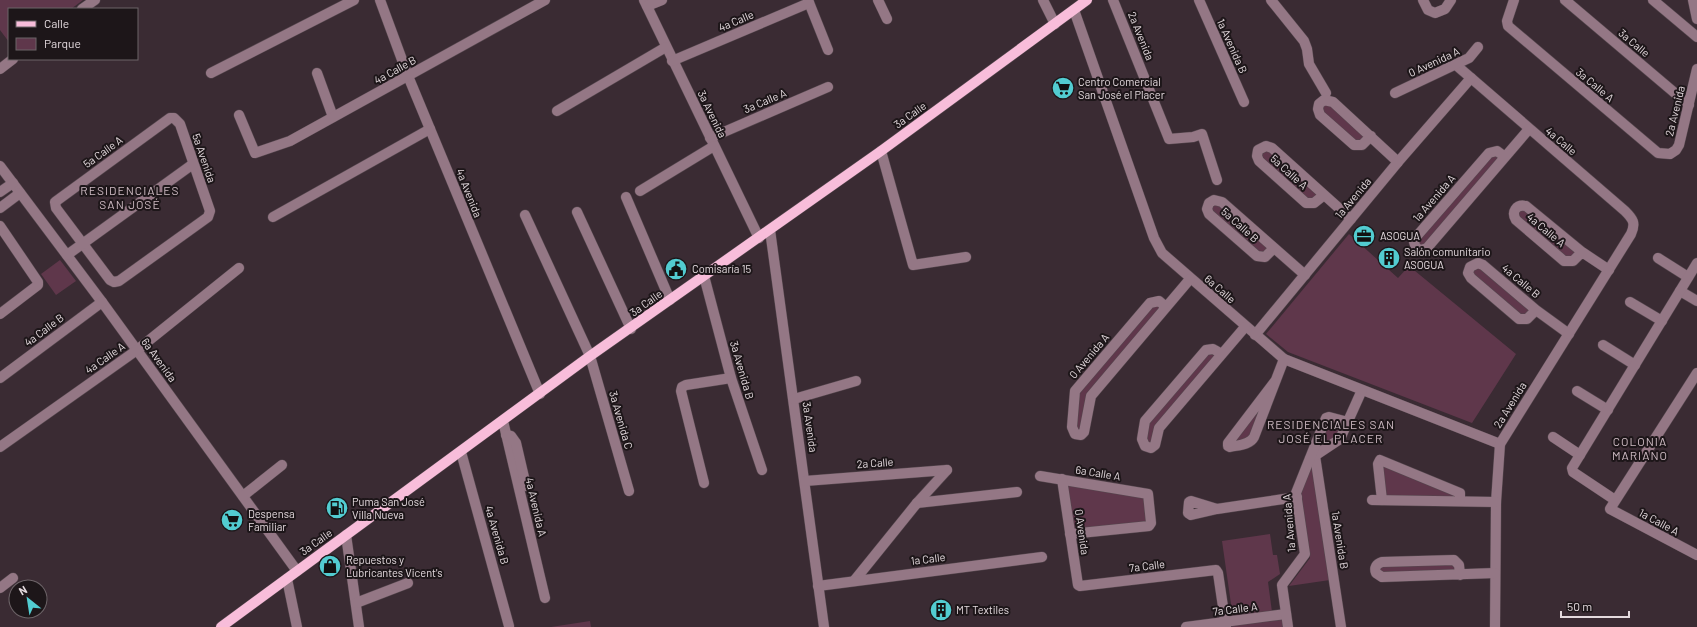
<svg xmlns="http://www.w3.org/2000/svg" width="1697" height="627" font-family="Barlow,sans-serif">
  <rect width="100%" height="100%" fill="#3a2b33"/>
  <!-- green -->
  <g fill="#5f374b">
    <polygon points="0,0 83,0 71,9 9,9 9,42 0,30"/>
    <polygon points="1324,100 1371,136 1358,146 1318,106"/>
    <polygon points="1263,146 1324,195 1312,204 1257,153"/>
    <polygon points="1489,153 1505,157 1421,250 1416,237"/>
    <polygon points="1214,200 1274,248 1265,257 1207,206"/>
    <polygon points="1520,205 1582,252 1570,262 1514,212"/>
    <polygon points="1349,234 1398,278 1409,266 1516,354 1472,423 1288,352 1266,334"/>
    <polygon points="60,260 76,281 56,295 41,274"/>
    <polygon points="1474,263 1536,310 1525,320 1468,270"/>
    <polygon points="1150,303 1166,307 1091,396 1084,432 1076,434 1075,391"/>
    <polygon points="1206,350 1222,354 1159,428 1155,445 1142,439 1145,421"/>
    <polygon points="1276,380 1254,437 1230,447"/>
    <polygon points="1326,418 1348,422 1340,439 1309,460"/>
    <polygon points="1378,462 1460,493 1460,501 1382,500"/>
    <polygon points="1312,464 1330,580 1289,586 1310,558 1300,493"/>
    <polygon points="1062,479 1146,492 1151,523 1070,534"/>
    <polygon points="1270,534 1273,555 1277,555 1280,574 1268,582 1272,612 1233,618 1222,541"/>
    <polygon points="1454,560 1460,575 1382,577 1376,566"/>
    <polygon points="1282,618 1283,627 1232,627 1232,625"/>
    <polygon points="590,621 591,627 551,627"/>
  </g>
  <g fill="none" stroke-linecap="round" stroke-linejoin="round">
    <!-- minor casing -->
    <g stroke="#55474e" stroke-width="11">
      <g id="minor">
        <polyline points="380,0 408,76 540,394"/>
        <polyline points="644,0 759,238"/>
        <polyline points="808,0 828,50"/>
        <polyline points="878,0 887,19"/>
        <polyline points="1043,0 1055,24"/>
        <polyline points="1113,0 1167,134 1169,139 1193,137 1202,134 1217,180"/>
        <polyline points="1199,0 1244,102"/>
        <polyline points="1271,0 1304,41 1307,49 1309,64 1326,93"/>
        <polyline points="1423,0 1428,10 1435,13 1445,9 1451,0"/>
        <polyline points="1514,0 1507,21 1508,26 1658,153 1670,154 1676,150 1679,145 1697,69"/>
        <polyline points="1565,0 1689,105"/>
        <polyline points="1653,0 1697,37"/>
        <polyline points="1693,0 1697,19"/>
        <polyline points="647,6 662,0"/>
        <polyline points="82,9 95,0"/>
        <polyline points="1074,10 1154,238 1162,253 1284,359 1500,444"/>
        <polyline points="672,61 809,3"/>
        <path d="M1456 65 1625 211C1633 219 1636 223 1631 234L1500 444 1496 502 1495 627"/>
        <polyline points="0,69 13,59"/>
        <polyline points="211,73 354,0"/>
        <polyline points="317,73 333,117"/>
        <polyline points="1395,93 1469,58 1478,47"/>
        <polyline points="557,111 666,47"/>
        <polyline points="239,115 255,153 290,141 545,0"/>
        <polygon points="170,118 174,118 180,124 210,211 208,217 119,281 114,282 110,280 56,208 55,202"/>
        <polyline points="1371,136 1362,145 1354,145 1320,115 1318,109 1319,104 1324,100 1333,102 1398,162"/>
        <polyline points="710,138 828,87"/>
        <polyline points="881,151 913,265 966,257"/>
        <polyline points="1505,157 1497,151 1489,153 1416,237 1414,242 1416,248 1421,250 1427,248 1529,129"/>
        <polyline points="0,166 102,302 297,571"/>
        <polyline points="640,191 714,146"/>
        <polyline points="0,192 13,183"/>
        <polyline points="1324,195 1314,203 1306,203 1259,161 1257,156 1258,150 1266,146 1272,148 1351,219"/>
        <polyline points="626,197 670,300"/>
        <polyline points="0,208 20,193"/>
        <polyline points="577,212 631,329"/>
        <polyline points="525,215 590,356 629,491"/>
        <polyline points="273,217 430,129"/>
        <polyline points="0,226 38,282 38,285 0,314"/>
        <polyline points="770,230 824,627"/>
        <polyline points="1274,248 1265,257 1257,256 1209,214 1207,209 1209,203 1214,200 1222,202 1305,275"/>
        <path d="M1582 252 1573 261H1564L1516 220C1511 212 1516 204 1526 206L1582 252 1609 270"/>
        <polyline points="67,255 193,164"/>
        <polyline points="1658,258 1688,277"/>
        <polyline points="704,276 731,378 762,470"/>
        <polyline points="1680,291 1697,301"/>
        <polyline points="1630,302 1662,321"/>
        <polyline points="1166,307 1159,301 1150,303 1075,391 1072,427 1075,434 1081,435 1084,432 1091,396 1190,279"/>
        <polyline points="1536,310 1527,319 1519,319 1471,278 1468,273 1470,267 1478,263 1483,265 1536,310 1569,334"/>
        <polyline points="1255,335 1398,162 1471,78"/>
        <polyline points="1603,345 1635,365"/>
        <polyline points="1222,354 1213,349 1206,350 1145,421 1142,439 1145,446 1151,448 1155,445 1159,428 1245,327"/>
        <polyline points="1697,373 1610,509 1697,555"/>
        <polyline points="0,378 102,302"/>
        <path d="M1276 380 1228 443V446L1230 447C1238 445 1250 445 1254 437L1284 359"/>
        <polyline points="1577,391 1608,410"/>
        <polyline points="794,399 856,381"/>
        <polyline points="503,421 545,598"/>
        <polyline points="506,435 511,436 516,443 526,486"/>
        <polyline points="1553,437 1580,455"/>
        <polyline points="0,447 137,350 239,268"/>
        <polyline points="461,452 509,626"/>
        <polyline points="1315,456 1341,627"/>
        <polyline points="1310,459 1340,439 1362,390"/>
        <polyline points="1040,476 1148,494 1151,523 1149,526 1070,534"/>
        <polyline points="1062,479 1078,585 1080,586 1216,570 1218,573 1226,627"/>
        <polyline points="805,481 947,470"/>
        <polyline points="704,483 681,391 682,387 686,385 731,378"/>
        <polyline points="243,496 282,465"/>
        <polyline points="1372,500 1496,502"/>
        <polyline points="1382,500 1378,464 1380,460 1460,493 1460,501"/>
        <polyline points="1615,500 1573,472 1572,468 1697,263"/>
        <polyline points="917,503 1017,492"/>
        <polyline points="1217,509 1191,515 1188,513 1189,502 1191,501 1217,509 1297,497"/>
        <polyline points="346,535 359,627"/>
        <path d="M1460 575 1459 565 1454 560 1382 562C1376 564 1374 568 1376 573L1382 577 1495 573"/>
        <polyline points="287,579 297,627"/>
        <polyline points="854,581 917,503 947,470"/>
        <polyline points="818,586 1042,557"/>
        <polyline points="0,588 13,578"/>
        <polyline points="356,603 408,583"/>
        <polyline points="1186,627 1286,614"/>
        <polyline points="1288,627 1282,585 1305,554 1296,493 1326,418 1329,417 1348,422"/>
      </g>
    </g>
    <!-- major casing -->
    <g stroke="#55474e" stroke-width="11">
      <polyline id="major" points="221,627 590,356 881,151 1087,0"/>
    </g>
    <!-- minor -->
    <use href="#minor" stroke="#947785" stroke-width="10"/>
    <!-- major -->
    <use href="#major" stroke="#f8bdda" stroke-width="10"/>
  </g>
  <!-- icons -->
  <defs>
    <g id="supermarket-disc" transform="scale(1.15)"><circle r="9.5" fill="#52ccd1" stroke="#1d1619"/><path d="M-6-5.5h2.5l.6 2H6L4.5 2H-2.5L-4.4-4H-6ZM-1.5 3.2a1.3 1.3 0 1 0 .1 0ZM3 3.2a1.3 1.3 0 1 0 .1 0Z" fill="#111"/></g>
    <g id="office-disc" transform="scale(1.15)"><circle r="9.5" fill="#52ccd1" stroke="#1d1619"/><path d="M-6-3h4V-5.5h4V-3h4V5H-6ZM-1-4.5V-3h2v-1.5ZM-6 0V1H6V0Z" fill="#111"/></g>
    <g id="building-disc" transform="scale(1.15)"><circle r="9.5" fill="#52ccd1" stroke="#1d1619"/><path d="M-4-6H4V6H1V3H-1V6H-4ZM-2.5-4.3h1.7v1.8h-1.7ZM.8-4.3h1.7v1.8H.8ZM-2.5-1h1.7V.8h-1.7ZM.8-1h1.7V.8H.8Z" fill="#111"/></g>
    <g id="civic-disc" transform="scale(1.15)"><circle r="9.5" fill="#52ccd1" stroke="#1d1619"/><path d="M-.6-6.5H3V-4.5H.6V-3L4-1V1h2V6H-6V1h2V-1L-.6-3ZM-1.2 2.5V6h2.4V2.5Z" fill="#111"/></g>
    <g id="fuel-disc" transform="scale(1.15)"><circle r="9.5" fill="#52ccd1" stroke="#1d1619"/><path d="M-5.5-6h7V0h2V4h1.3V-2.5L3-4.5l.8-.8L6-3V5H2.5V1h-1V6h-7ZM-4.2-4.7v3.2H.2V-4.7Z" fill="#111"/></g>
    <g id="shop-disc" transform="scale(1.15)"><circle r="9.5" fill="#52ccd1" stroke="#1d1619"/><path d="M-5-2.5h2.3a2.7 3.5 0 0 1 5.4 0H5L5.5 6h-11ZM-1.5-2.5h3a1.5 2.3 0 0 0-3 0Z" fill="#111"/></g>
  </defs>
  <g fill-rule="evenodd">
    <use href="#supermarket-disc" x="1063" y="88"/>
    <use href="#office-disc" x="1364" y="236"/>
    <use href="#building-disc" x="1389" y="258"/>
    <use href="#civic-disc" x="676" y="269"/>
    <use href="#fuel-disc" x="337" y="508"/>
    <use href="#supermarket-disc" x="232" y="520"/>
    <use href="#shop-disc" x="330" y="566"/>
    <use href="#building-disc" x="941" y="610"/>
  </g>
  <g text-anchor="middle" stroke-width="4" stroke-linejoin="round" paint-order="stroke">
    <!-- street labels -->
    <g font-size="11" fill="#e4dade" stroke="#1d1619">
      <text transform="translate(736 21) rotate(-23)" y="4">4a Calle</text>
      <text transform="translate(1141 36) rotate(68)" y="4">2a Avenida</text>
      <text transform="translate(1634 43) rotate(40)" y="4">3a Calle</text>
      <text transform="translate(1232 46) rotate(66)" y="4">1a Avenida B</text>
      <text transform="translate(1434 62) rotate(-25)" y="4">0 Avenida A</text>
      <text transform="translate(395 70) rotate(-29)" y="4">4a Calle B</text>
      <text transform="translate(1595 85) rotate(40)" y="4">3a Calle A</text>
      <text transform="translate(765 101) rotate(-23)" y="4">3a Calle A</text>
      <text transform="translate(1675 111) rotate(-76)" y="4">2a Avenida</text>
      <text transform="translate(712 114) rotate(64)" y="4">3a Avenida</text>
      <text transform="translate(910 115) rotate(-36)" y="4">3a Calle</text>
      <text transform="translate(1561 141) rotate(40)" y="4">4a Calle</text>
      <text transform="translate(103 152) rotate(-36)" y="4">5a Calle A</text>
      <text transform="translate(204 158) rotate(71)" y="4">5a Avenida</text>
      <text transform="translate(1289 172) rotate(42)" y="4">5a Calle A</text>
      <text transform="translate(469 193) rotate(68)" y="4">4a Avenida</text>
      <text transform="translate(1353 198) rotate(-50)" y="4">1a Avenida</text>
      <text transform="translate(1434 198) rotate(-49)" y="4">1a Avenida A</text>
      <text transform="translate(1240 225) rotate(42)" y="4">5a Calle B</text>
      <text transform="translate(1546 230) rotate(40)" y="4">4a Calle A</text>
      <text transform="translate(1521 281) rotate(40)" y="4">4a Calle B</text>
      <text transform="translate(1220 289) rotate(41)" y="4">6a Calle</text>
      <text transform="translate(646 303) rotate(-36)" y="4">3a Calle</text>
      <text transform="translate(44 330) rotate(-37)" y="4">4a Calle B</text>
      <text transform="translate(1089 356) rotate(-50)" y="4">0 Avenida A</text>
      <text transform="translate(105 358) rotate(-35)" y="4">4a Calle A</text>
      <text transform="translate(159 360) rotate(54)" y="4">6a Avenida</text>
      <text transform="translate(742 370) rotate(74)" y="4">3a Avenida B</text>
      <text transform="translate(1510 405) rotate(-58)" y="4">2a Avenida</text>
      <text transform="translate(621 420) rotate(74)" y="4">3a Avenida C</text>
      <text transform="translate(810 427) rotate(82)" y="4">3a Avenida</text>
      <text transform="translate(875 463) rotate(-4)" y="4">2a Calle</text>
      <text transform="translate(1098 473) rotate(9)" y="4">6a Calle A</text>
      <text transform="translate(536 507) rotate(77)" y="4">4a Avenida A</text>
      <text transform="translate(1659 522) rotate(28)" y="4">1a Calle A</text>
      <text transform="translate(1289 523) rotate(-95)" y="4">1a Avenida A</text>
      <text transform="translate(1082 532) rotate(82)" y="4">0 Avenida</text>
      <text transform="translate(497 535) rotate(74)" y="4">4a Avenida B</text>
      <text transform="translate(1340 540) rotate(81)" y="4">1a Avenida B</text>
      <text transform="translate(316 542) rotate(-36)" y="4">3a Calle</text>
      <text transform="translate(928 559) rotate(-7)" y="4">1a Calle</text>
      <text transform="translate(1147 566) rotate(-7)" y="4">7a Calle</text>
      <text transform="translate(1235 609) rotate(-7)" y="4">7a Calle A</text>
    </g>
    <!-- poi labels -->
    <g font-size="11" fill="#e4dade" stroke="#1d1619" text-anchor="start">
      <text x="1078" y="86">Centro Comercial<tspan x="1078" dy="13">San José el Placer</tspan></text>
      <text x="1380" y="240">ASOGUA</text>
      <text x="1404" y="256">Salón comunitario<tspan x="1404" dy="13">ASOGUA</tspan></text>
      <text x="692" y="273">Comisaría 15</text>
      <text x="352" y="506">Puma San José<tspan x="352" dy="13">Villa Nueva</tspan></text>
      <text x="248" y="518">Despensa<tspan x="248" dy="13">Familiar</tspan></text>
      <text x="346" y="564">Repuestos y<tspan x="346" dy="13">Lubricantes Vicent's</tspan></text>
      <text x="956" y="614">MT Textiles</text>
    </g>
    <!-- neighbourhood labels -->
    <g font-size="12" letter-spacing="1" fill="#ccb9c1" stroke="#1d1619">
      <text x="130" y="195">RESIDENCIALES<tspan x="130" dy="14">SAN JOSÉ</tspan></text>
      <text x="1331" y="429">RESIDENCIALES SAN<tspan x="1331" dy="14">JOSÉ EL PLACER</tspan></text>
      <text x="1640" y="446">COLONIA<tspan x="1640" dy="14">MARIANO</tspan></text>
    </g>
  </g>
  <!-- legend -->
  <rect x="8" y="8" width="130" height="52" fill="#1d1619" stroke="#6d6468"/>
  <rect x="16" y="21" width="20" height="6" fill="#f8bdda" stroke="#6d6468"/>
  <text x="44" y="28" font-size="12" fill="#e4dade">Calle</text>
  <rect x="16" y="38" width="20" height="12" fill="#5f374b" stroke="#6d6468"/>
  <text x="44" y="48" font-size="12" fill="#e4dade">Parque</text>
  <!-- north arrow -->
  <g transform="translate(28 599) rotate(330)"><circle r="19" fill="#1d1619" stroke="#6d6468"/>
  <path d="M0-3L7 15L0 10L-7 15Z" fill="#52ccd1"/>
  <text y="-6" font-size="11" font-weight="bold" text-anchor="middle" fill="#e4dade">N</text>
  </g>
  <!-- scale -->
  <path d="M1561 611v6h68v-6" fill="none" stroke="#e4dade" stroke-width="2"/>
  <text x="1567" y="611" font-size="12" fill="#e4dade" stroke="#1d1619" stroke-width="3" paint-order="stroke">50 m</text>
</svg>
